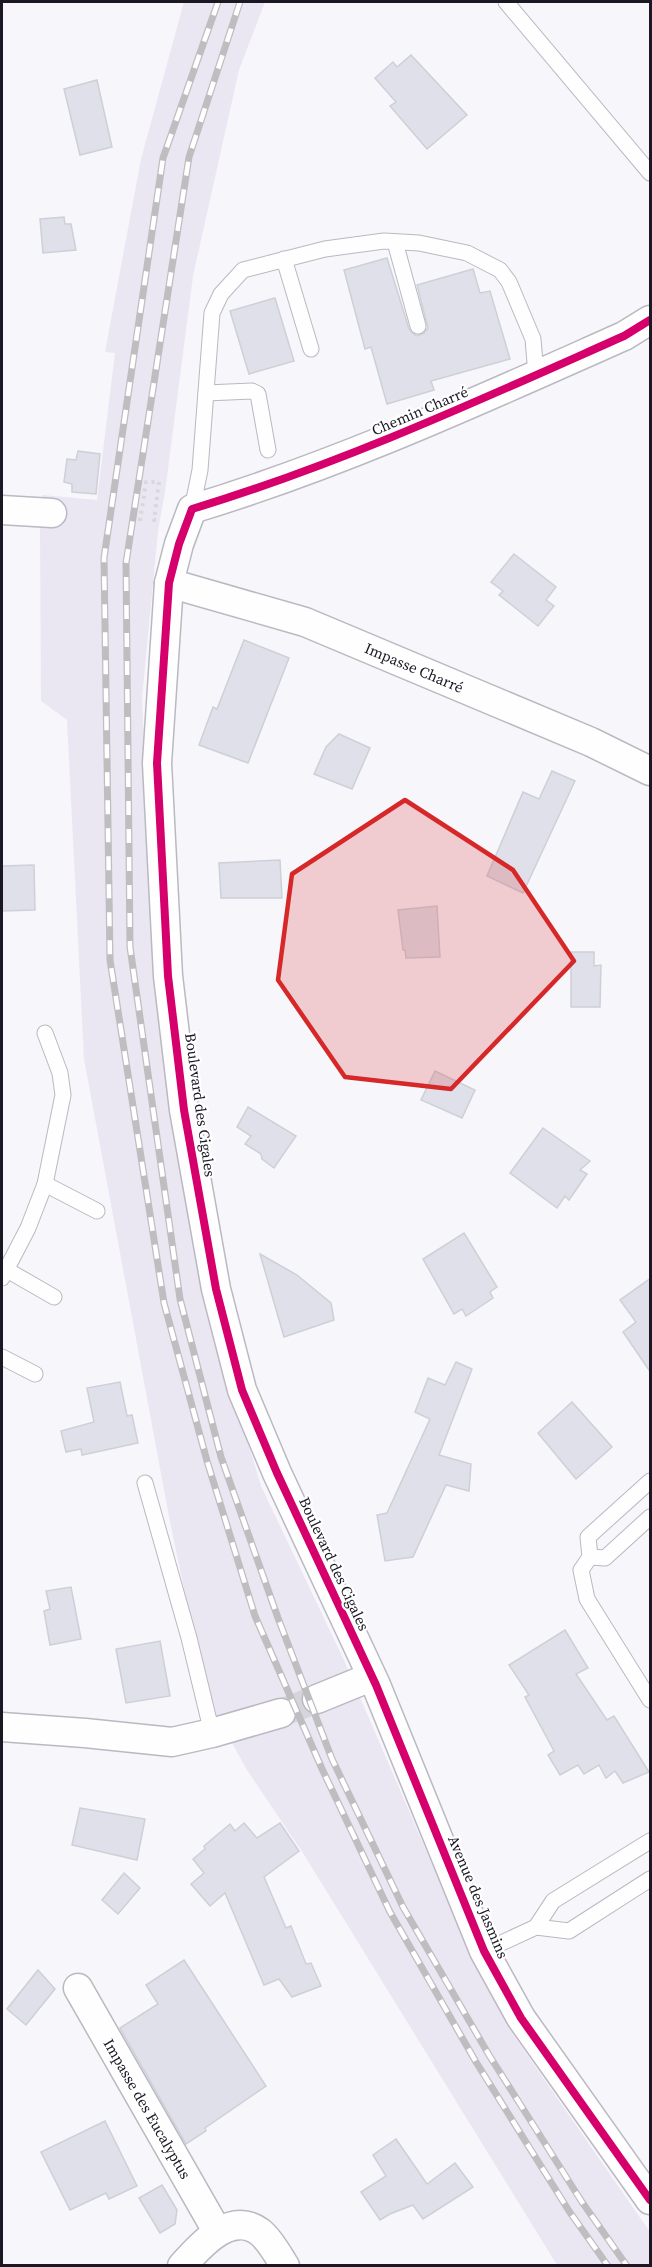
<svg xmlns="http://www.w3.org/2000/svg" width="652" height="2267" font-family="'Source Serif 4',serif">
  <rect width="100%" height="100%" fill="#f7f6fb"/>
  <!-- built -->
  <polygon fill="#eae7f3" points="184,2 265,2 239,70 193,276 165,492 158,531 142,698 154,956 204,1295 261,1486 343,1658 457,1922 510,2030 650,2232 650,2265 557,2265 303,1853 247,1770 207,1698 170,1522 84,1059 67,720 41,701 40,530 42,495 97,500 115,353 105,352 141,159"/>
  <!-- building -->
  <g fill="#dfe0e9" stroke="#ced0d8" stroke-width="1.5">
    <polygon points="411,55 467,115 427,149 390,106 396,102 375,78 393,62 397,67"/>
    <polygon points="97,80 112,147 80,155 64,89"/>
    <polygon points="64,217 65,224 71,224 76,250 43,253 40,219"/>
    <polygon points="387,258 409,329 416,336 424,333 428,328 417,285 473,269 480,293 490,291 510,359 431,381 434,390 387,404 371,347 365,349 344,270"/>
    <polygon points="275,298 294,361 249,374 230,311"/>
    <polygon points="78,451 100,454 96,494 72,492 72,484 64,482 67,459 76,460"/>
    <polygon points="514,554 556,587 546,600 554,606 538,626 499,595 503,591 491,582"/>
    <polygon points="244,640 289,658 248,763 199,745 213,707 217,709"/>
    <polygon points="339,734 370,748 352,789 314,774 326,747"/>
    <polygon points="552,771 575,781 523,893 487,876 523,792 539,799"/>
    <polygon points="280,860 282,898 221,898 219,863"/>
    <polygon points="34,865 35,910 2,911 2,866"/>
    <polygon points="437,906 440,957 406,958 405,950 403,950 398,910"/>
    <polygon points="571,952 594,952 594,966 601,965 600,1007 571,1007"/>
    <polygon points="435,1071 475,1090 462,1118 421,1100"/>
    <polygon points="248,1107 296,1136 274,1168 262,1159 261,1154 245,1144 251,1136 237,1127"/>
    <polygon points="543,1128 590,1161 580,1170 587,1174 569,1200 565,1196 557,1208 510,1173"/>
    <polygon points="464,1233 497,1287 490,1292 493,1298 466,1316 462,1309 454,1314 423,1259"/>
    <polygon points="260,1254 297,1275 331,1303 334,1320 284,1337"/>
    <polygon points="651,1278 651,1373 623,1332 636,1322 620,1300"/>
    <polygon points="456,1362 472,1369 439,1455 471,1464 469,1491 446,1485 413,1557 385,1561 377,1515 387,1513 430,1419 415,1412 428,1378 445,1385"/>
    <polygon points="120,1382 127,1416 132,1415 138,1443 82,1455 81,1449 66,1452 61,1431 94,1422 87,1388"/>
    <polygon points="572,1402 612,1447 576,1479 538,1433"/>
    <polygon points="71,1587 81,1639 50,1645 44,1611 50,1609 46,1591"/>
    <polygon points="565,1630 588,1668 576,1674 607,1720 614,1716 649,1772 623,1783 615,1771 606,1778 599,1765 584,1774 578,1765 560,1775 548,1755 554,1751 525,1697 529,1695 509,1665"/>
    <polygon points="160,1641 170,1696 126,1703 116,1649"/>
    <polygon points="80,1808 145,1819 137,1860 72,1845"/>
    <polygon points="244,1823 257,1838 280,1823 299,1851 264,1877 286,1928 291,1926 306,1964 311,1963 321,1986 292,1997 279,1979 264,1985 225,1893 210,1906 191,1884 204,1873 193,1859 205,1849 204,1846 230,1824 235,1831"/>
    <polygon points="124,1873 140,1888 118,1914 102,1900"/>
    <polygon points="184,1960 266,2086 205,2128 206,2131 186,2144 120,2028 158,2004 146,1985"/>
    <polygon points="38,1970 55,1989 26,2025 7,2009"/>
    <polygon points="105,2121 137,2186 109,2199 106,2193 70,2210 41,2152"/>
    <polygon points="396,2139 427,2184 455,2163 473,2187 423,2219 413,2205 390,2214 380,2220 361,2192 386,2176 373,2155"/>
    <polygon points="162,2185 177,2210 175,2224 160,2233 139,2198"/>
  </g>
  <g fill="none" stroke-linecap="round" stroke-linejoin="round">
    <!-- minor-tunnel -->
    <polyline stroke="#d6d5db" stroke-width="28" stroke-dasharray="28 14" stroke-linecap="butt" points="281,1713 317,1699"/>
    <!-- service casing -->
    <g stroke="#bab8c1" stroke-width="17">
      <g id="service">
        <polyline points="506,2 650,173"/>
        <polyline points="395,242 418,326"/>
        <polyline points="284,259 311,349"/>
        <polyline points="206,393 252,391 258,394 268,450"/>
        <polyline points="192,509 200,470 212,313 221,294 243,270 325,249 384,241 419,243 467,253 500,270 509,282 533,339 536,375"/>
        <polyline points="45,1184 97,1211"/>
        <polyline points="7,1270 54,1297"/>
        <polyline points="2,1278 28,1228 45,1184 63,1095 60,1073 45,1033"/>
        <polyline points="2,1357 35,1374"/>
        <polyline points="650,1481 588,1537 590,1557 581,1570 587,1599 650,1700"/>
        <polyline points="145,1483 189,1638 212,1733"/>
        <polyline points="590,1557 605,1558 650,1517"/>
        <polyline points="536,1927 569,1931 650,1879"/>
        <polyline points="484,1951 536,1927 553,1901 650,1841"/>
      </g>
    </g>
    <!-- minor casing -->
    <g stroke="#bab8c1" stroke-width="31">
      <g id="minor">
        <path d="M650 320 624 336C482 399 341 464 192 509L179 544 169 583 157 763 168 976 184 1110 216 1289 242 1390 277 1473 376 1685 484 1951 521 2018 650 2200"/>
        <polyline points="2,510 52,513"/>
        <polyline points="169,583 305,622 591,742 650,771"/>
        <polyline points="317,1699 371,1677"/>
        <polyline points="2,1727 85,1733 172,1742 212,1733 281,1713"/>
        <polyline points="78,1988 217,2231"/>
        <path d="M182 2266C200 2246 230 2210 260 2232 270 2240 278 2255 285 2266"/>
      </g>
    </g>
    <!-- path -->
    <polyline stroke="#d8d7da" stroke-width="4" stroke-dasharray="3 4.5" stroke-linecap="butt" points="140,521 146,482 159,482 154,520 158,519"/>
    <!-- service -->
    <use href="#service" stroke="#fefefe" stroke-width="15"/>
    <!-- minor -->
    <use href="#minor" stroke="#fefefe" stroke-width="28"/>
    <!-- rail casing -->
    <g stroke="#bebec0" stroke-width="7">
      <g id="rail">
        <polyline points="218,2 163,158 104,558 110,960 164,1303 207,1461 255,1616 323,1771 390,1912 476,2062 569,2211 608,2266"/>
        <polyline points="240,2 189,157 126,563 130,947 180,1299 221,1457 278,1618 332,1759 403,1907 489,2055 582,2202 627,2266"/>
      </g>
    </g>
    <!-- rail -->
    <use href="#rail" stroke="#fff" stroke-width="4.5" stroke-dasharray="14" stroke-linecap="butt"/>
    <!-- cycleway casing -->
    <g stroke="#fff" stroke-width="11">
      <path id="cycleway" d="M650 320 624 336C482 399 341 464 192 509L179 544 169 583 157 763 168 976 184 1110 216 1289 242 1390 277 1473 376 1685 484 1951 521 2018 650 2200"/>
    </g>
    <!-- cycleway -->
    <use href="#cycleway" stroke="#d6006c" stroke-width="8"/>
  </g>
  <!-- marked area -->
  <path fill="#d62828" fill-opacity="0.2" stroke="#d62828" stroke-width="4.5" stroke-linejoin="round" d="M405 800 513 870 574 961 451 1089 345 1077 278 980 292 874Z"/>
  <g text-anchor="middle" stroke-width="4.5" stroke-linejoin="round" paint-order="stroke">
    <!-- street labels -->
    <g font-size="15" fill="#1b1824" stroke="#fff">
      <text transform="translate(420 411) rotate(-23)" y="5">Chemin Charré</text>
      <text transform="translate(414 668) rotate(23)" y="5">Impasse Charré</text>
      <text transform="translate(200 1105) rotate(82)" y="5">Boulevard des Cigales</text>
      <text transform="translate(334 1564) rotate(65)" y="5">Boulevard des Cigales</text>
      <text transform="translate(478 1897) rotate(67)" y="5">Avenue des Jasmins</text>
      <text transform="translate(147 2109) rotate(60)" y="5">Impasse des Eucalyptus</text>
    </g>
  </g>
  <!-- border -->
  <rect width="652" height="2267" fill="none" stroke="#1b1824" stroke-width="6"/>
</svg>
